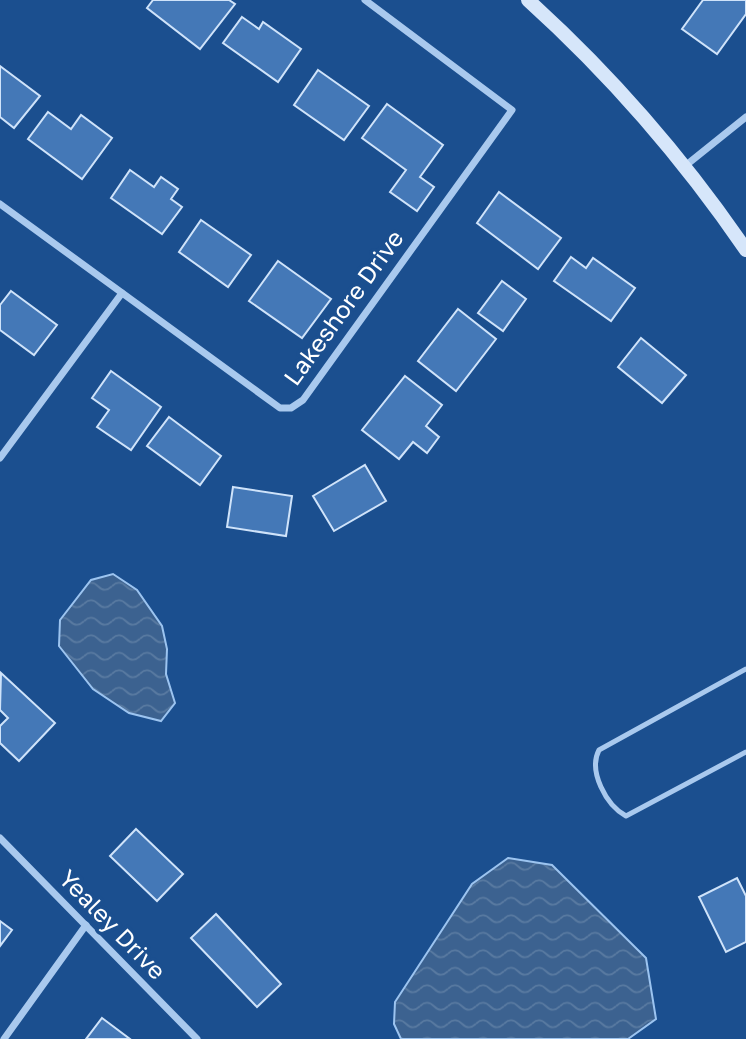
<svg xmlns="http://www.w3.org/2000/svg" width="746" height="1039" font-family="'Golos Text',sans-serif">
  <defs>
    <pattern id="water-waves" width="16" height="10" patternUnits="userSpaceOnUse" patternTransform="scale(1.75)"><rect width="16" height="10" fill="#3c6290"/><path d="M0 5q4-4 8 0t8 0" fill="none" stroke="#597aa1"/></pattern>
  </defs>
  <rect width="100%" height="100%" fill="#1b4f8f"/>
  <!-- water -->
  <g fill="url(#water-waves)" stroke="#9cc4f0" stroke-width="2">
    <polygon points="113,574 137,590 162,626 167,649 166,674 175,703 161,721 129,713 93,689 59,646 60,620 91,580"/>
    <polygon points="508,858 552,865 646,958 656,1019 628,1039 401,1039 394,1024 395,1002 472,884"/>
  </g>
  <!-- building -->
  <g fill="#4478b7" stroke="#cfe3fa" stroke-width="2">
    <polygon points="153,0 229,0 235,4 200,49 147,8"/>
    <polygon points="703,0 746,0 746,14 717,54 682,29"/>
    <polygon points="242,17 259,29 263,22 301,49 278,82 223,43"/>
    <polygon points="0,66 40,96 14,128 0,117"/>
    <polygon points="318,70 369,106 344,140 294,105"/>
    <polygon points="387,104 443,145 420,177 434,187 417,211 390,192 406,170 362,138"/>
    <polygon points="48,112 71,129 81,115 112,138 82,179 28,139"/>
    <polygon points="130,170 154,187 161,177 178,189 171,199 182,207 162,234 111,198"/>
    <polygon points="499,192 561,238 538,269 477,223"/>
    <polygon points="201,220 251,255 228,287 179,252"/>
    <polygon points="571,257 586,268 593,258 635,288 611,321 554,281"/>
    <polygon points="278,261 331,299 302,338 249,301"/>
    <polygon points="502,281 526,299 503,331 478,313"/>
    <polygon points="11,291 57,325 34,355 0,330 0,305"/>
    <polygon points="458,309 496,339 456,391 418,361"/>
    <polygon points="641,338 686,375 662,403 618,367"/>
    <polygon points="111,371 161,407 131,450 97,427 109,410 92,398"/>
    <polygon points="405,376 442,405 426,426 439,437 427,453 413,442 399,459 362,430"/>
    <polygon points="169,417 221,456 200,485 147,446"/>
    <polygon points="365,465 386,501 334,531 313,496"/>
    <polygon points="233,487 292,496 286,536 227,527"/>
    <polygon points="1,673 55,723 19,761 0,743 0,726 8,718 0,710"/>
    <polygon points="136,829 183,874 157,901 110,856"/>
    <polygon points="737,878 746,896 746,942 726,952 699,897"/>
    <polygon points="216,914 281,984 257,1007 191,938"/>
    <polygon points="0,921 12,930 0,946"/>
    <polygon points="102,1018 130,1039 86,1039"/>
  </g>
  <g fill="none" stroke-linecap="round" stroke-linejoin="round">
    <!-- lane -->
    <path stroke="#a9c9ee" stroke-width="5" d="M746 669 599 750C588 771 606 805 626 816L746 752"/>
    <!-- street -->
    <g stroke="#a9c9ee" stroke-width="7">
      <polyline points="685,166 746,117"/>
      <polyline points="0,204 280,408 291,408 303,400 512,110 365,0"/>
      <polyline points="0,458 122,293"/>
      <polyline points="0,838 197,1039"/>
      <polyline points="4,1039 86,925"/>
    </g>
    <!-- secondary -->
    <path stroke="#d6e6fa" stroke-width="14" d="M528 0C611 75 683 158 746 250"/>
  </g>
  <g text-anchor="middle" stroke-width="7" stroke-linejoin="round" paint-order="stroke">
    <!-- street labels -->
    <g font-size="24" fill="#fff" stroke="#1b4f8f">
      <text transform="translate(344 308) rotate(-54)" y="8">Lakeshore Drive</text>
      <text transform="translate(112 925) rotate(46)" y="8">Yealey Drive</text>
    </g>
  </g>
</svg>
